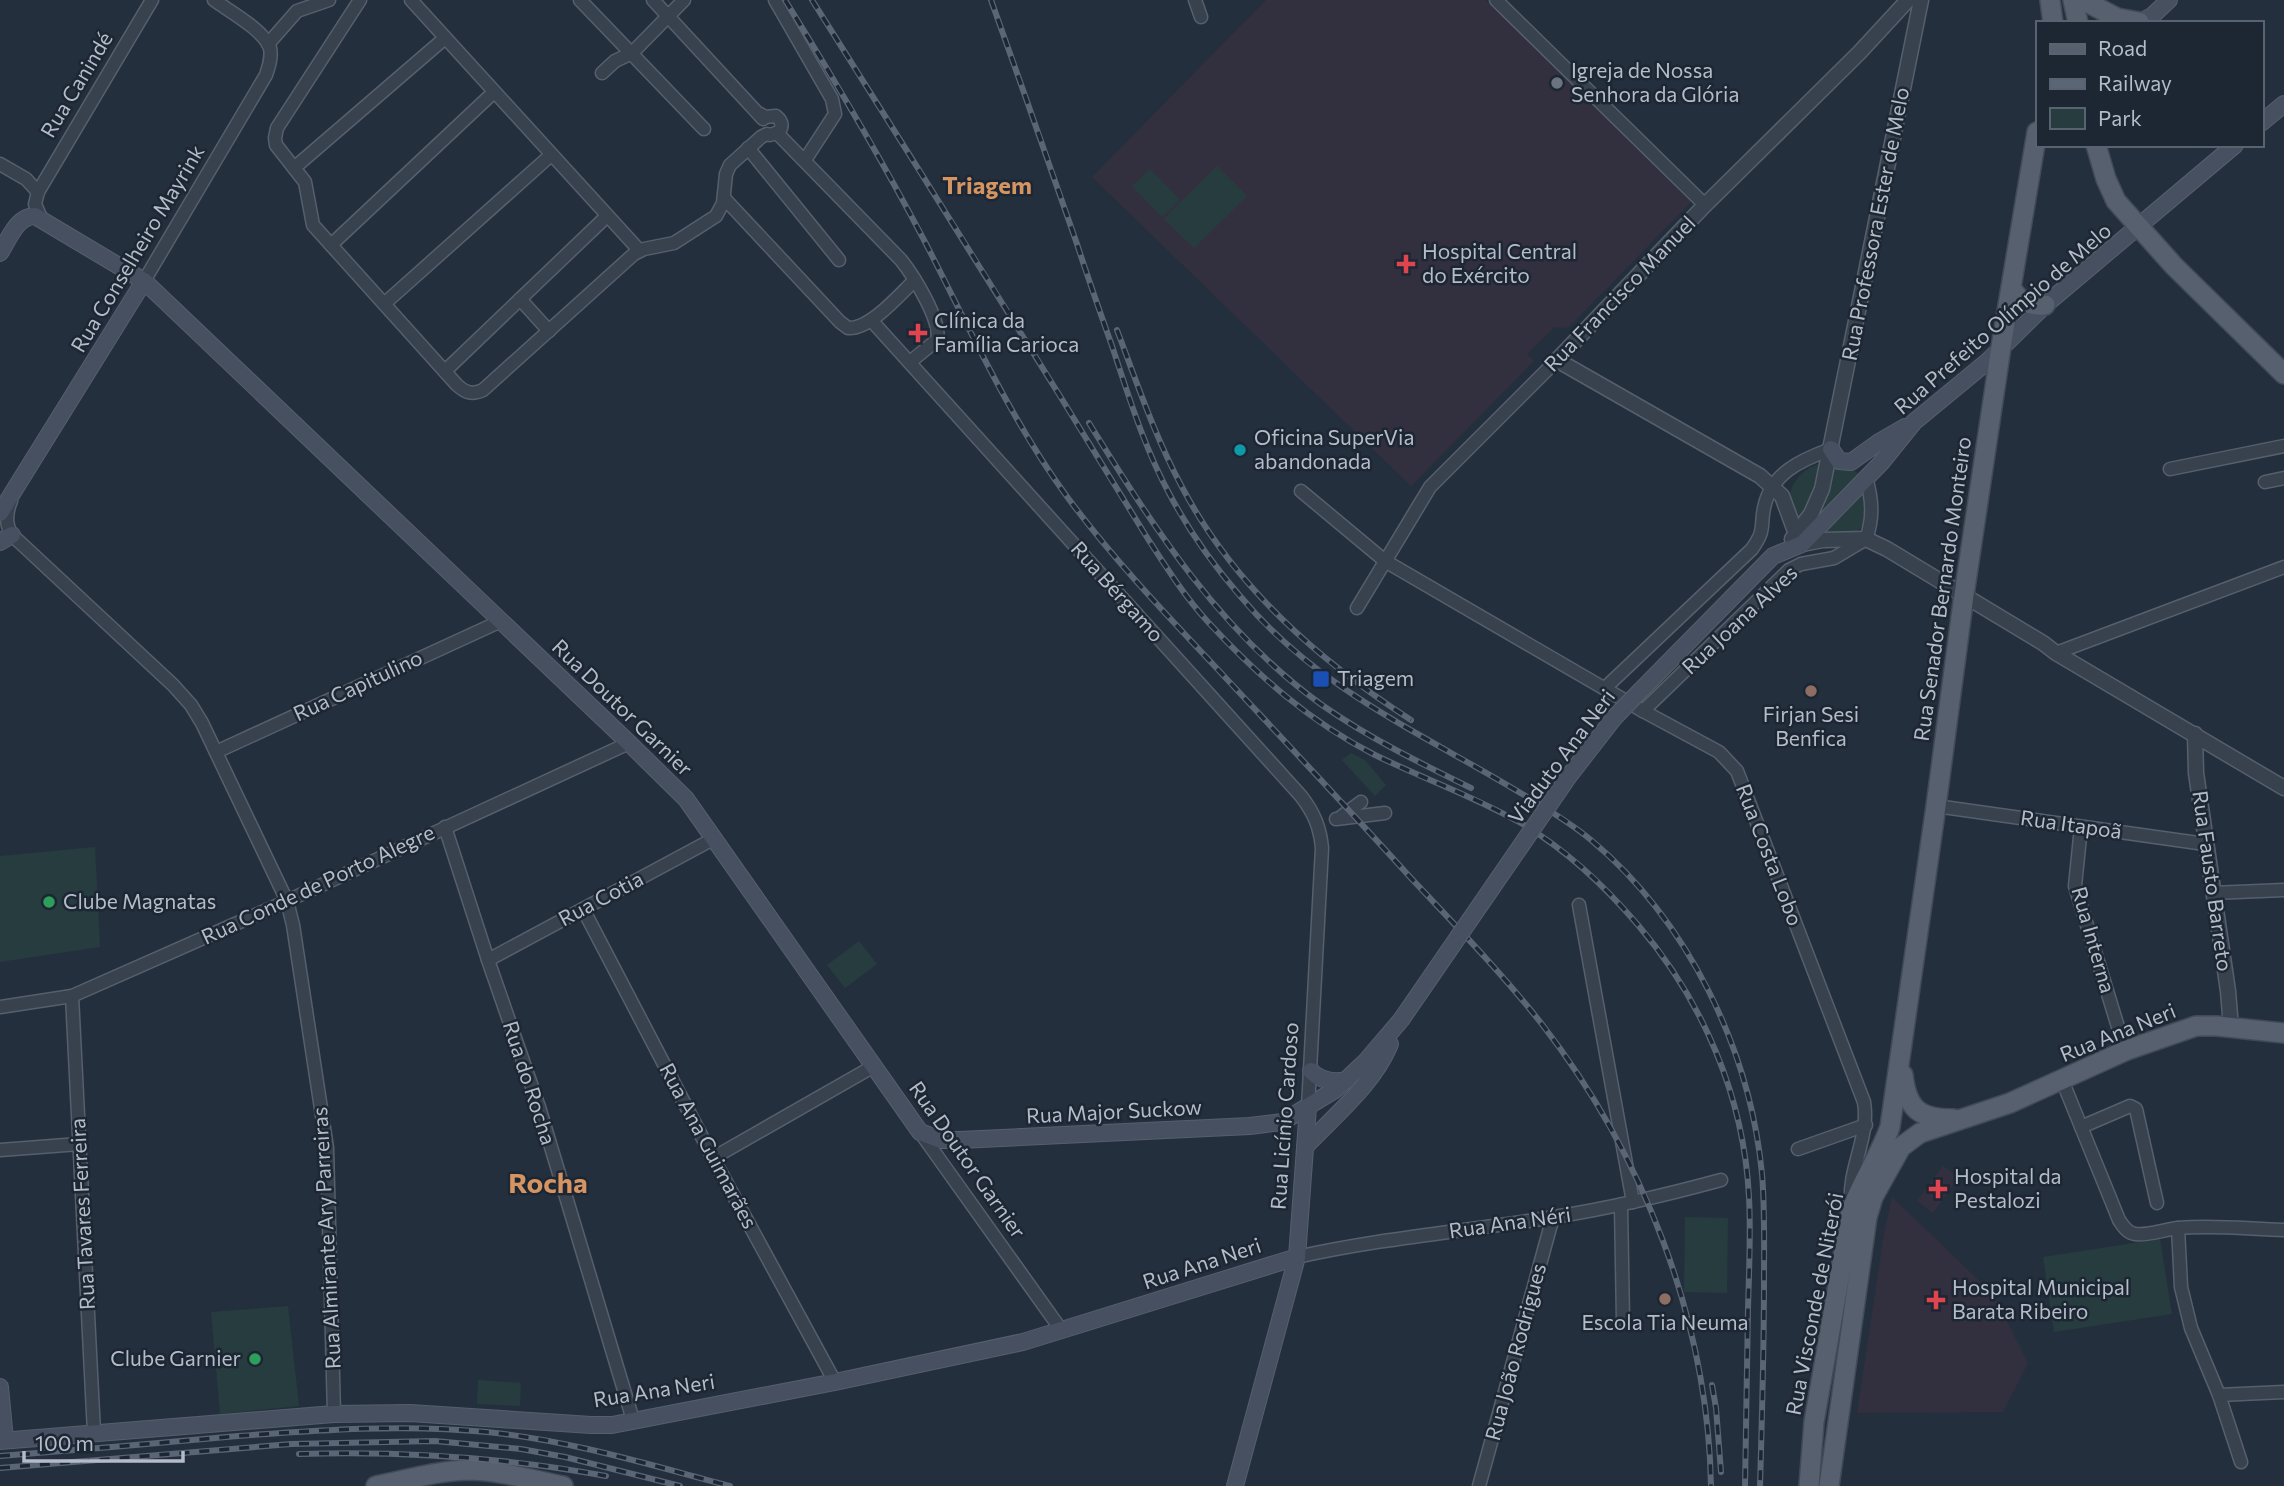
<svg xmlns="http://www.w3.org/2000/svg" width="2284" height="1486" font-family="Commissioner,sans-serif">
  <rect width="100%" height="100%" fill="#242f3e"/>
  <!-- medical -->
  <g fill="#32303f">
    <polygon points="1266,0 1485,0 1691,202 1568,328 1555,327 1527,354 1534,361 1411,486 1092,177"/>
    <polygon points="1943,1166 1959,1177 1933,1213 1917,1201"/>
    <polygon points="1892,1197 1994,1295 2028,1363 2003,1412 1857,1413 1884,1234"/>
  </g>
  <!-- green -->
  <g fill="#263c3f">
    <polygon points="1217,166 1247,196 1194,248 1164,219"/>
    <polygon points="1150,169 1180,200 1162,217 1132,186"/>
    <path d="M1826 462 1850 467 1862 477C1866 507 1876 518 1849 539L1799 529C1796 520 1788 505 1790 495 1793 477 1809 465 1826 462Z"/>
    <polygon points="1351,753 1365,760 1386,785 1375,796 1342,760"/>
    <polygon points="95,847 100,947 0,962 0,856"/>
    <polygon points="859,941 877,964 845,988 827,965"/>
    <polygon points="1685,1217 1728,1218 1727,1293 1684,1292"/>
    <polygon points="2160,1239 2172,1314 2054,1332 2043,1257"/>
    <polygon points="288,1306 299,1406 220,1414 211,1312"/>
    <polygon points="478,1380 521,1383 520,1406 477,1404"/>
  </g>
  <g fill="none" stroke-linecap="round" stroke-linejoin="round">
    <!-- minor casing -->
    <g stroke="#565f6c" stroke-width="15">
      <g id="minor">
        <path d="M360 0 277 128 275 138 276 145 305 182 313 225 457 385C466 393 472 395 483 390L634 254 644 249 674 243 716 216 723 203 726 174 730 165 761 137 767 134"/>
        <polyline points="411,0 639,250"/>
        <polyline points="580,0 704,129"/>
        <polyline points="653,0 763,119"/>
        <polyline points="775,0 832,99 835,114 805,160"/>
        <polyline points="1195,0 1201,17"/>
        <polyline points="1496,0 1705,205"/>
        <polyline points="268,44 297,11 329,0"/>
        <polyline points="602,73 615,61 632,53 684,0"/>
        <path d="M760 114 765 117 776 116C782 121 783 126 779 132L770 135"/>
        <path d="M777 133 901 260C913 275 942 321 937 340L910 362"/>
        <polyline points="748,148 839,260"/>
        <polyline points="0,164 26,179 38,192"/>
        <polyline points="294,168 445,38"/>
        <path d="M724 198 840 322 848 328C870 330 900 294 915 280"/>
        <polyline points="41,218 35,204 38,192 152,0"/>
        <polyline points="331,245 494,92"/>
        <path d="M144 281 266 75C269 66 272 57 270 48 264 30 229 11 214 0"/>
        <polyline points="520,299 549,331"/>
        <polyline points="384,304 551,155"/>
        <path d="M871 320 1301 796C1314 813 1320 827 1322 848L1308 1107"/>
        <polyline points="445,371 607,216"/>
        <polyline points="2170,469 2284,446"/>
        <polyline points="2265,482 2284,478"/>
        <path d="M1301 491 1385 561 1643 711 1719 752 1737 771 1864 1102C1870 1138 1848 1167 1851 1204"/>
        <path d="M11 501C6 513 5 524 12 535L173 685 191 705 202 723 287 901 293 925 327 1148 334 1414"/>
        <polyline points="1357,608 1430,487 1557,360"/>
        <polyline points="2056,653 2284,567"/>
        <path d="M1605 688 1752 549C1766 529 1760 528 1764 508 1771 473 1801 460 1831 449"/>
        <path d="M1643 711 1789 570 1801 564 1834 558 1866 539C1874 517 1872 499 1866 477"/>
        <polyline points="216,752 501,621"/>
        <polyline points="1936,806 2205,844"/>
        <polyline points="1342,816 1361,802"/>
        <polyline points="1336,819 1385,813"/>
        <polyline points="445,827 488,960 539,1107 633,1420"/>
        <polyline points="2081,827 2075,886 2122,1040 2127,1050"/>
        <polyline points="2213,893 2284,890"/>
        <polyline points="1579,905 1633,1202"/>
        <polyline points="583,909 713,1158 835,1382"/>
        <polyline points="488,960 715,838"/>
        <polyline points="72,996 94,1433"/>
        <polyline points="0,1007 72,996 287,901 629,743"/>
        <path d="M2062 1080 2119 1220C2123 1226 2127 1233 2135 1234 2149 1236 2165 1229 2179 1228 2213 1225 2249 1229 2284 1230"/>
        <polyline points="2081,1127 2130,1106 2136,1109 2157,1203"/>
        <polyline points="920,1132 1062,1331"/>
        <polyline points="1798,1149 1866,1125"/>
        <polyline points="0,1150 79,1144"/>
        <polyline points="713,1158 874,1066"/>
        <polyline points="1621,1205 1623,1320"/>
        <polyline points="2178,1228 2181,1287 2191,1328 2219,1395 2241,1462"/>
        <path d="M1297 1257C1382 1238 1468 1231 1554 1217 1611 1208 1666 1195 1721 1180"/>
        <polyline points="2219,1395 2284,1392"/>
        <polyline points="1479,1486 1553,1217"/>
      </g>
    </g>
    <!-- tertiary casing -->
    <g stroke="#565f6c" stroke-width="17">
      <g id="tertiary">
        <polyline points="1796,534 1782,496 1760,476 1557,360 1705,205 1859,53 1908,0"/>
        <polyline points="1792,539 1811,514 1822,489 1921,0"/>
        <polyline points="1802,544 1823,540 1866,539 1887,549 2043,643 2056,653 2284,788"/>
        <polyline points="2195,734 2196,773 2228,991 2231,1027"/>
      </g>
    </g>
    <!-- secondary casing -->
    <g stroke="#565f6c" stroke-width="18">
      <g id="secondary">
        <polyline points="2138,23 2152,16 2169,0"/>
        <polyline points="2261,123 2284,104"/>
        <path d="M0 253C9 239 17 216 35 216L144 281 629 743 686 799 920 1132 941 1140H960L1250 1126 1282 1122 1335 1090 1366 1061 1401 1020"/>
        <polyline points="1831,449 1839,461 1851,462 1879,442 1905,427"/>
        <polyline points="0,513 144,281"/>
        <polyline points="0,542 12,535"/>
        <polyline points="1641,690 1773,556 1802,544 1881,463 1914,422 1988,361 2045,305 2235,145"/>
        <path d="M1311 1071C1321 1081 1333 1083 1347 1080"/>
        <path d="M1305 1147C1335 1115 1373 1085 1390 1044"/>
        <polyline points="0,1387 5,1440"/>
        <polyline points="0,1441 334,1414 410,1413 591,1425 612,1425 835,1382 1023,1342 1297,1257"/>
        <polyline points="1235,1486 1297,1257 1308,1107"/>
      </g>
    </g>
    <!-- primary casing -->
    <g stroke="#414a57" stroke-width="22">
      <g id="primary">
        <polyline points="2050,0 2053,23"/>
        <polyline points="2073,0 2078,23"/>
        <polyline points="2083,0 2117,18 2139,22"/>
        <polyline points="2096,145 2106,179 2116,201 2174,266 2284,374"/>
        <path d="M2012 289C2020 302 2030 306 2045 305"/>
        <path d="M1903 1075C1907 1109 1919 1119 1954 1119"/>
        <path d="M376 1486C406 1480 436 1471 467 1470 499 1470 532 1480 563 1486"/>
        <path d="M1809 1486 1814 1422 1851 1211C1862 1182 1879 1157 1890 1127L1936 806 1964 595 2001 347 2037 132"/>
        <polyline points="1829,1486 1867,1217 1873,1197 1901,1147 1920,1133 2010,1103 2127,1050 2196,1026 2217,1026 2284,1033"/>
      </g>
    </g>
    <!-- minor -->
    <use href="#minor" stroke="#38414e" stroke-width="12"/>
    <!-- tertiary -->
    <use href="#tertiary" stroke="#38414e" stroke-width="14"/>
    <!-- secondary -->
    <use href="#secondary" stroke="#465061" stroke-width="16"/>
    <!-- primary -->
    <use href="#primary" stroke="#56606e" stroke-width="19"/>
    <!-- rail casing -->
    <g stroke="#5a6575" stroke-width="6">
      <g id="rail">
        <path d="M785 0C834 79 881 158 924 240 969 327 1010 419 1068 498 1111 556 1160 608 1209 660 1276 732 1344 804 1410 877 1455 925 1501 972 1541 1023 1643 1154 1708 1320 1711 1486"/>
        <path d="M812 0C895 132 978 263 1060 396 1089 443 1118 491 1148 539 1166 567 1185 597 1208 622 1257 675 1310 722 1375 755 1422 778 1473 796 1519 822 1566 849 1603 884 1638 925 1703 1001 1744 1097 1749 1197 1751 1234 1749 1271 1748 1309 1747 1368 1746 1427 1745 1486"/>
        <path d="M991 0C1020 81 1049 163 1077 244 1088 278 1100 312 1112 346 1129 397 1144 447 1170 495 1189 531 1214 566 1241 597 1321 693 1429 736 1532 800 1552 812 1573 825 1591 840 1688 921 1750 1049 1762 1174 1765 1209 1764 1245 1764 1281 1764 1349 1762 1418 1760 1486"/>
        <path d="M1117 330C1137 383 1155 437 1182 487 1234 586 1318 660 1411 720"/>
        <path d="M1089 423C1154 528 1220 632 1322 705 1369 738 1420 763 1471 788"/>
        <polyline points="1712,1385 1716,1408 1721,1472"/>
        <path d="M299 1454C403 1451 504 1457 606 1476"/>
        <path d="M0 1456C79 1450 159 1443 238 1436 321 1430 404 1424 487 1432 569 1440 650 1465 730 1486"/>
        <polyline points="0,1468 291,1444 435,1441 521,1449 565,1457 680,1486"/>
      </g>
    </g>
    <!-- rail -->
    <use href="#rail" stroke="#1d2633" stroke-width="3.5" stroke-dasharray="10" stroke-linecap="butt"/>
    <!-- secondary-bridge casing -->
    <g stroke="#565f6c" stroke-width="18" stroke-linecap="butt">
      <polyline id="secondary-bridge" points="1401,1020 1569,776 1614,718 1641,690"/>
    </g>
    <!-- secondary-bridge -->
    <use href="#secondary-bridge" stroke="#465061" stroke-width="16"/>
  </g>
  <!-- markers -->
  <circle fill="#6b7280" stroke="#1d2633" stroke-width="2.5" cx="1557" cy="83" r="7"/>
  <g fill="#e0444e" stroke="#1d2633" stroke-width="2.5">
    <path d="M1402.5 253.5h7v7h7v7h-7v7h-7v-7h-7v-7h7z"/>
    <path d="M914.5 322.5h7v7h7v7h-7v7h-7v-7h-7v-7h7z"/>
    <path d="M1934.5 1178.5h7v7h7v7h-7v7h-7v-7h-7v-7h7z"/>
    <path d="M1932.5 1289.5h7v7h7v7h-7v7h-7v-7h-7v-7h7z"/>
  </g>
  <circle fill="#0f9aa8" stroke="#1d2633" stroke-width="2.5" cx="1240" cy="450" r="7"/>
  <rect fill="#1a4fb4" stroke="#1d2633" stroke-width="2.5" x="1312" y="670" width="18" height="18" rx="3.5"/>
  <g fill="#8d6e63" stroke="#1d2633" stroke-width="2.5">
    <circle cx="1811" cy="691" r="7"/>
    <circle cx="1665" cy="1299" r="7"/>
  </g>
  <g fill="#2e9e5b" stroke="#1d2633" stroke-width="2.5">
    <circle cx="49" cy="902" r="7"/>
    <circle cx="255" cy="1359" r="7"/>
  </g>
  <g text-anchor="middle" stroke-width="5" stroke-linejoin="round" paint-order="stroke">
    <!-- poi labels -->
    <g font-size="21" fill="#b4bcc9" stroke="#1d2633" text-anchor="start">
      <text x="1571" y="78">Igreja de Nossa<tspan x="1571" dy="24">Senhora da Glória</tspan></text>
      <text x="1422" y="259">Hospital Central<tspan x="1422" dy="24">do Exército</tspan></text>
      <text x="934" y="328">Clínica da<tspan x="934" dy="24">Família Carioca</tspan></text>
      <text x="1254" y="445">Oficina SuperVia<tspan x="1254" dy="24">abandonada</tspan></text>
      <text x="1337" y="686">Triagem</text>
      <text x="1811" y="722" text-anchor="middle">Firjan Sesi<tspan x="1811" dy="24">Benfica</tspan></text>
      <text x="63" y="909">Clube Magnatas</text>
      <text x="1954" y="1184">Hospital da<tspan x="1954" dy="24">Pestalozi</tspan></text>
      <text x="1952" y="1295">Hospital Municipal<tspan x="1952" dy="24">Barata Ribeiro</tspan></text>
      <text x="1665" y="1330" text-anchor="middle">Escola Tia Neuma</text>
      <text x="241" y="1366" text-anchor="end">Clube Garnier</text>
    </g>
    <!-- street labels -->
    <g font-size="21" fill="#b4bcc9" stroke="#1d2633">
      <text transform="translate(77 85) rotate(-59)" y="7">Rua Canindé</text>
      <text transform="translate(1876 224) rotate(-79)" y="7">Rua Professora Ester de Melo</text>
      <text transform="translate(138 249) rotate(-59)" y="7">Rua Conselheiro Mayrink</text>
      <text transform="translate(1620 294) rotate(-46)" y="7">Rua Francisco Manuel</text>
      <text transform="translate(2003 319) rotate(-41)" y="7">Rua Prefeito Olímpio de Melo</text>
      <text transform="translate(1943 589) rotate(-82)" y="7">Rua Senador Bernardo Monteiro</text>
      <text transform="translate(1117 592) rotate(48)" y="7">Rua Bérgamo</text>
      <text transform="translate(1740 620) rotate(-43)" y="7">Rua Joana Alves</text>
      <text transform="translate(358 686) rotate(-25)" y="7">Rua Capitulino</text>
      <text transform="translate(622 708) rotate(44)" y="7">Rua Doutor Garnier</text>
      <text transform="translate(1562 757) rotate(-53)" y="7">Viaduto Ana Neri</text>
      <text transform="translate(2071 825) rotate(8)" y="7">Rua Itapoã</text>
      <text transform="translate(1769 855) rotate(69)" y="7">Rua Costa Lobo</text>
      <text transform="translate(2212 881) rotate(82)" y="7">Rua Fausto Barreto</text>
      <text transform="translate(318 885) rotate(-25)" y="7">Rua Conde de Porto Alegre</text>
      <text transform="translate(601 899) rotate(-28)" y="7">Rua Cotia</text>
      <text transform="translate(2093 940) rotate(74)" y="7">Rua Interna</text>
      <text transform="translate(2118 1033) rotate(-22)" y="7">Rua Ana Neri</text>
      <text transform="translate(529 1083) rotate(72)" y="7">Rua do Rocha</text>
      <text transform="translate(1114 1112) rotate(-3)" y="7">Rua Major Suckow</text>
      <text transform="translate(1285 1116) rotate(-86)" y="7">Rua Licínio Cardoso</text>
      <text transform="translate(708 1146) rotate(62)" y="7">Rua Ana Guimarães</text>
      <text transform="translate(967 1160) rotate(55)" y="7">Rua Doutor Garnier</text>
      <text transform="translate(83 1214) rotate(-93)" y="7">Rua Tavares Ferreira</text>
      <text transform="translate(1510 1223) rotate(-8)" y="7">Rua Ana Néri</text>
      <text transform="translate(327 1238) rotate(-93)" y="7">Rua Almirante Ary Parreiras</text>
      <text transform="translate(1202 1264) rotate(-18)" y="7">Rua Ana Neri</text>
      <text transform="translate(1815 1304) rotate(-79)" y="7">Rua Visconde de Niterói</text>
      <text transform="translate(1516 1352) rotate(-75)" y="7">Rua João Rodrigues</text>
      <text transform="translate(654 1391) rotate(-9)" y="7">Rua Ana Neri</text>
    </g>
    <!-- quarter labels -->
    <g font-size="24" font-weight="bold" fill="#d59563" stroke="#1d2633">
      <text x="987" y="194">Triagem</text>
    </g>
    <!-- district labels -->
    <g font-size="28" font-weight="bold" fill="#d59563" stroke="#1d2633">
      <text x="548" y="1193">Rocha</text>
    </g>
  </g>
  <!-- legend -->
  <rect x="2036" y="21" width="228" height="126" fill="#1d2633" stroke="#59626f" stroke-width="2"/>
  <rect x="2050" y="44" width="35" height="10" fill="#56606e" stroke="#59626f" stroke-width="2"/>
  <text x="2098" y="56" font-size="21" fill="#b4bcc9">Road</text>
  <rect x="2050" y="79" width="35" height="10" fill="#5a6575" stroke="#59626f" stroke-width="2"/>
  <text x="2098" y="91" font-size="21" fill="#b4bcc9">Railway</text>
  <rect x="2050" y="108" width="35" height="21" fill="#263c3f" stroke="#59626f" stroke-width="2"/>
  <text x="2098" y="126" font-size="21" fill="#b4bcc9">Park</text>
  <!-- scale -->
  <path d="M24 1451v10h159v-10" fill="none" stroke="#b4bcc9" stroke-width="3.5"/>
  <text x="35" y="1451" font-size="21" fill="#b4bcc9" stroke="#1d2633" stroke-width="5" paint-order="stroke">100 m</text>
</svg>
